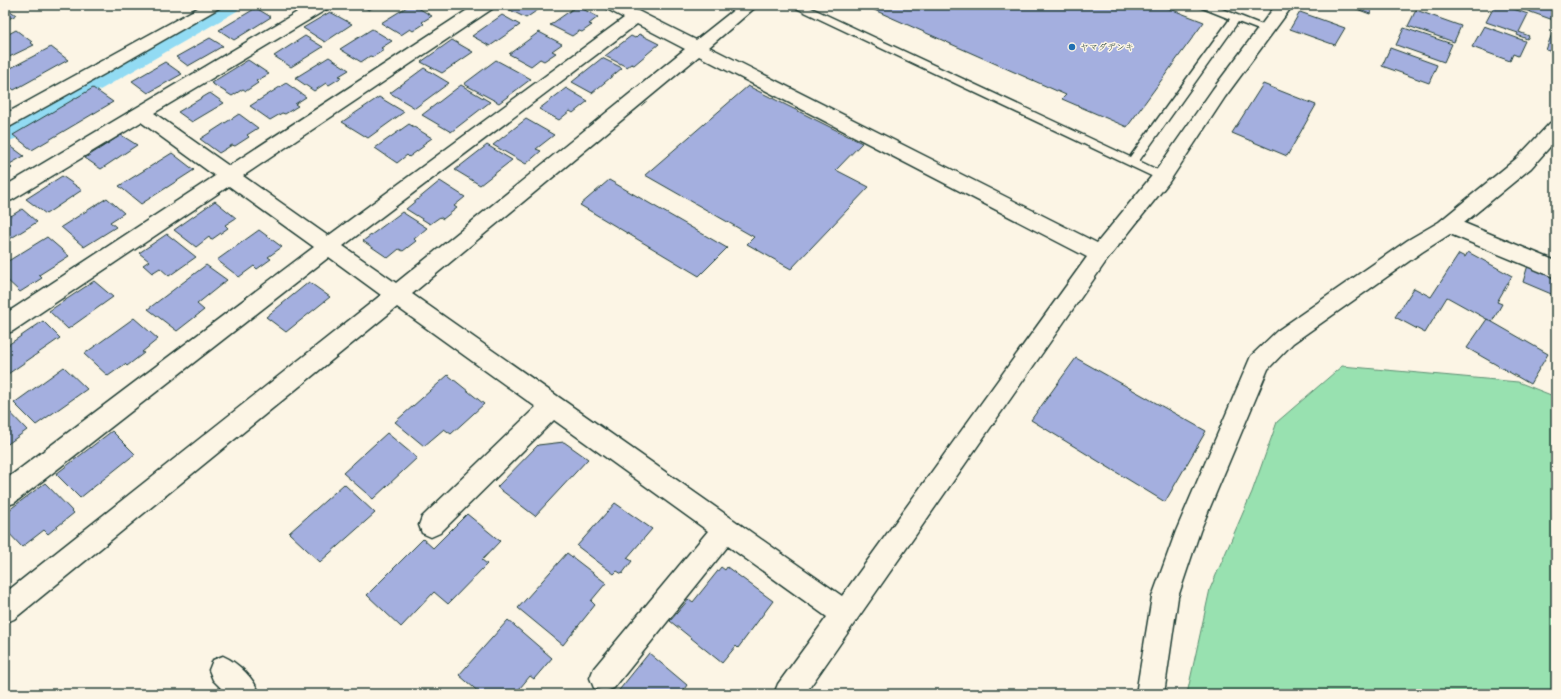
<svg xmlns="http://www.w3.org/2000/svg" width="1561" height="699" font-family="Pangolin,'Klee One',sans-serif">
  <rect width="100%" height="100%" fill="#fcf5e5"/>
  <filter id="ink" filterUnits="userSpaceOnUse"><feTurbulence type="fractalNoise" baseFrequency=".025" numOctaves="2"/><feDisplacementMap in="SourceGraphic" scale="8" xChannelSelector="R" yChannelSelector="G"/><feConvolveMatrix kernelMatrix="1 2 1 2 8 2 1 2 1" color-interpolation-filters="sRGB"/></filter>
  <g filter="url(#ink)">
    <!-- green -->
    <polygon fill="#98e1b0" stroke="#5c8f72" points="1342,366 1518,382 1556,397 1556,694 1187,694 1210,589 1252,492 1277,422"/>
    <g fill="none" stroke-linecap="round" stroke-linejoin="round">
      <!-- canal -->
      <polygon fill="#92dbf3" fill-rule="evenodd" points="209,5 241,5 237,11 15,139 5,142 5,119"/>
    </g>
    <!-- building -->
    <g fill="#a4afdf" stroke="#1f3d34">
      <polygon points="359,5 377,5 369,10"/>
      <polygon points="410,5 413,5 432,16 422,22 424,24 413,31 410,29 401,35 381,23"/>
      <polygon points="514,5 545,5 526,18 508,9"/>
      <polygon points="863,5 1160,5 1204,22 1127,127 1062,99 1066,95"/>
      <polygon points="1346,5 1374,5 1370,14"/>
      <polygon points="1495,5 1502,5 1528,14 1519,32 1529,36 1527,39 1517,35 1518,33 1486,22"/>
      <polygon points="1511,5 1556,5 1556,21"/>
      <polygon points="577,6 598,17 589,24 592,25 582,32 579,31 572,36 550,25"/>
      <polygon points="5,7 16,15 5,21"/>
      <polygon points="256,8 271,17 234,40 219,30"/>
      <polygon points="1416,10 1461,26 1454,42 1408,26"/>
      <polygon points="330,12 352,24 325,42 303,28"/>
      <polygon points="1300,12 1345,28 1335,45 1290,29"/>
      <polygon points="502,15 520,25 490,46 472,36"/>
      <polygon points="1484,26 1525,41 1518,56 1513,54 1510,61 1472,47"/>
      <polygon points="1404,28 1452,44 1444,62 1396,45"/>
      <polygon points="1554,28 1556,29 1556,53 1546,50"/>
      <polygon points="372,29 392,41 381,48 384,50 373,57 370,56 361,62 340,49"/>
      <polygon points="16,30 32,42 31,43 34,45 5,59 5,36"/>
      <polygon points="539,32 562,44 552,51 556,53 544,61 540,59 531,66 509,54"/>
      <polygon points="639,34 659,44 634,65 631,64 627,67 605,56 631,36 635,38"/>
      <polygon points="305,36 323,47 291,67 274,56"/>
      <polygon points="210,38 223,46 188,66 176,57"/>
      <polygon points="452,40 473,52 442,73 421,62"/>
      <polygon points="51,47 68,60 14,90 5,83 5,71"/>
      <polygon points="1390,48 1437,65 1429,83 1382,66"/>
      <polygon points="329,57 349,70 339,76 342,77 329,85 326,83 314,91 295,78"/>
      <polygon points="602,58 622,68 592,93 572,82"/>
      <polygon points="248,60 269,74 256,81 258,83 246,91 243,89 232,96 211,83"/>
      <polygon points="496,60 531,79 499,103 464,84"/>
      <polygon points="165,62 182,74 148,93 132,81"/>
      <polygon points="424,68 449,83 415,108 390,93"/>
      <polygon points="286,83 306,97 295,104 298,106 285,114 282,113 270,120 250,106"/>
      <polygon points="1263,84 1316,105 1287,156 1232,133"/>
      <polygon points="461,85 490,102 451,132 422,115"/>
      <polygon points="748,86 862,143 836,170 869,187 791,269 747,244 754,237 645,175"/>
      <polygon points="93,88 113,102 32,150 13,135"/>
      <polygon points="566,88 588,101 573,113 570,111 559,120 539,109"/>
      <polygon points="210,93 224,103 192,122 178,112"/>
      <polygon points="379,97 404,112 368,138 342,122"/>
      <polygon points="239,114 258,128 247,135 249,137 235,146 232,145 219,153 200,139"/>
      <polygon points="526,119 554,135 536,149 541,151 526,164 493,145"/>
      <polygon points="409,124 432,138 422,145 424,146 409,157 407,155 397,163 375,148"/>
      <polygon points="121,135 137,145 101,169 85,158"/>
      <polygon points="5,142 24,156 8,165 12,168 5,172"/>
      <polygon points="487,145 512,160 480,185 455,170"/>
      <polygon points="172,153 194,170 141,204 119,186"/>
      <polygon points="62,176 82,190 46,214 26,199"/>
      <polygon points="609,180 727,248 699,276 580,205"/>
      <polygon points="440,181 465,197 454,206 457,208 443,219 440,217 430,224 406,209"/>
      <polygon points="107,198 124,213 110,222 116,227 84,247 61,227"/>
      <polygon points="215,201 236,218 225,225 228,228 211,240 209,237 196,247 174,230"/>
      <polygon points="22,209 37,222 5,242 5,213 7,212 11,216"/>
      <polygon points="402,212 427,228 414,239 416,241 403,251 399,249 388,258 363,241"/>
      <polygon points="259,230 282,247 268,257 271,259 257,269 254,266 239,277 217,260"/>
      <polygon points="167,234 196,257 169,276 160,268 152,273 143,265 149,261 139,253"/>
      <polygon points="47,237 69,256 39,275 42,278 20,292 5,278 5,263"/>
      <polygon points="1468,252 1512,276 1497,302 1502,304 1492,322 1447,297 1425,333 1395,317 1414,288 1431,297 1459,254 1465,257"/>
      <polygon points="206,265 227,280 197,304 204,310 177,331 148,309"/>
      <polygon points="1528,265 1556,277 1556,296 1523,282"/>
      <polygon points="94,281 113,297 68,329 49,311"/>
      <polygon points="309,282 330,297 286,332 266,317"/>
      <polygon points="134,318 158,339 142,352 144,353 127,366 125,364 108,376 84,354"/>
      <polygon points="1487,319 1548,354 1530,384 1467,348"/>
      <polygon points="43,321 60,338 5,376 5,347"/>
      <polygon points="1076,358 1206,431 1165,502 1031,420"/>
      <polygon points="64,367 87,389 36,425 14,403"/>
      <polygon points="448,375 484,404 451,434 444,429 424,446 395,422"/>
      <polygon points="5,407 27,430 5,446"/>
      <polygon points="112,431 135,454 80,498 56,474"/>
      <polygon points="387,433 417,458 373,499 343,473"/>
      <polygon points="564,442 588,459 535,516 497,487 538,445"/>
      <polygon points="45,483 74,513 48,534 44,530 22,547 5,529 5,513"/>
      <polygon points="344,484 375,513 320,562 289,533"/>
      <polygon points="615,503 652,529 627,558 632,561 622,574 617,571 614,574 577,546"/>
      <polygon points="467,514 500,541 482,560 487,564 448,604 434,592 401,627 367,595 423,539 433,548"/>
      <polygon points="567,553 606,583 591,601 595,605 563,645 518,608"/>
      <polygon points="721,567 725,570 727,567 773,601 738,648 736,646 722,663 670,621 689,599 693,602"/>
      <polygon points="508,620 552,658 534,679 530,676 515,694 481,694 459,675"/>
      <polygon points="649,653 687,685 681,694 616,694"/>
    </g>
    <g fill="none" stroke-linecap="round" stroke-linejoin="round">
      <!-- service casing -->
      <g stroke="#1f3d34" stroke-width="3">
        <polygon id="service" points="792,5 805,5 1130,157 1230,19 1200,7 1198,5 1212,5 1270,28 1272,30 1267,33 1238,22 1139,161 1166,174 1168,177 1166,180 1162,181 794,7"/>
      </g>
      <!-- pedestrian casing -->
      <g stroke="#1f3d34" stroke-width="3">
        <polygon id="pedestrian" points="203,5 221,5 219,8 108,72 102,73 96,72 94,68 96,64"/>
      </g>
      <!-- minor casing -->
      <g stroke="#1f3d34" stroke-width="3">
        <g id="minor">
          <path d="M309 5H329L327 9 154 113 229 166 475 5H494L492 9 243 176 328 236 624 18 607 9 605 5H626L696 40 740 5H758L709 47 1097 243 1155 172 1213 89 1276 5H1293L1225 97 1169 182 1107 260 805 694H774L778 684 827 617 728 546 614 688 604 692 594 688 590 678 594 668 708 531 554 420 440 533 431 537 422 533 419 525 422 517 536 407 397 307 14 619 5 623V593L381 295 329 257 14 503 5 506V480L314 247 229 186 13 331 5 334V314L215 176 141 122 12 200 5 202V186ZM637 24 685 49 396 283 343 246ZM699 56 1087 257 842 596 412 294Z"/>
          <polygon points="102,62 108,64 111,68 108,72 11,126 5,128 5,114 96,64"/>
          <polygon points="1556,122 1556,140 1531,168 1464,223 1556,261 1556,278 1450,234 1422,252 1293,343 1268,369 1200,531 1178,597 1164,694 1136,694 1152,597 1176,531 1251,356 1277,331 1408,240 1439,222 1517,158 1550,123"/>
          <path d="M223 656C239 663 253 678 260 694H227L213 680 209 670 213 660Z"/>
        </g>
      </g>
      <!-- service -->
      <use href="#service" fill="#fcf5e5" fill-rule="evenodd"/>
      <!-- pedestrian -->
      <use href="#pedestrian" fill="#fcf5e5" fill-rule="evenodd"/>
      <!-- minor -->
      <use href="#minor" fill="#fcf5e5" fill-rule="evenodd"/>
    </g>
  </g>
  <!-- markers -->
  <circle fill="#1f6fb2" stroke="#fcf5e5" stroke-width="1.5" cx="1072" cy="47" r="4"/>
  <g text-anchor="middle" stroke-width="3" stroke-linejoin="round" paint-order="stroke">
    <!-- far-poi labels -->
    <g font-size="9" fill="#1f3d34" stroke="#fcf5e5" text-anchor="start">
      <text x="1080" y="50">ヤマダデンキ</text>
    </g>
  </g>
  <!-- margin -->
  <rect width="1561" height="699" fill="none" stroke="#fcf5e5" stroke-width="20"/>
  <rect x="10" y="10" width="1541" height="679" fill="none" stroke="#1f3d34" stroke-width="1.5" filter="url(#ink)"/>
</svg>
